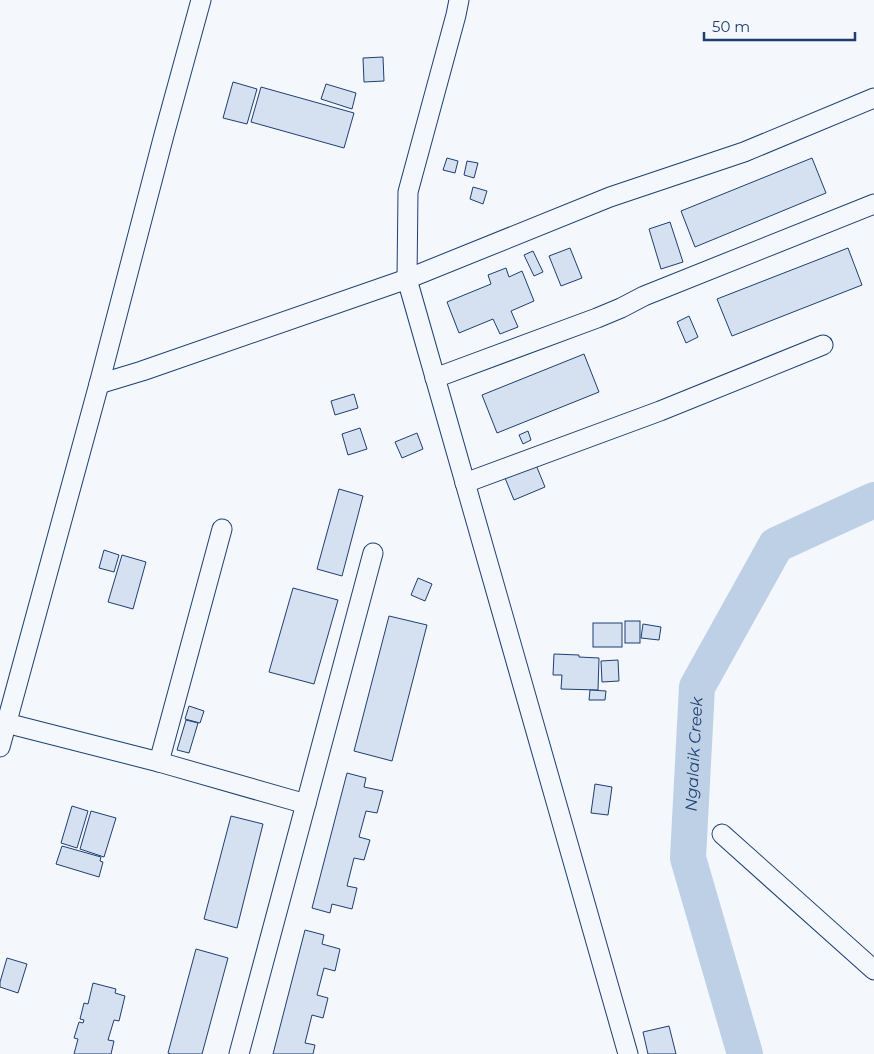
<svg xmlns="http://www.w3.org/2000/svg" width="874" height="1054" font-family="Montserrat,sans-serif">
  <rect width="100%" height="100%" fill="#f4f7fb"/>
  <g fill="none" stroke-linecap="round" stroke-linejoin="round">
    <!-- river -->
    <path stroke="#bed0e5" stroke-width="36" id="s1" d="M745 1054 688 858 697 687 776 545 874 500"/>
  </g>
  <!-- building -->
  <g fill="#d5e0f0" stroke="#1d3f73">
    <polygon points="383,57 384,81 364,82 363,58"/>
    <polygon points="233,82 257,89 247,124 223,118"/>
    <polygon points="326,84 356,93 352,109 321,99"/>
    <polygon points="261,87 354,113 344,148 251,122"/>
    <polygon points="447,158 458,161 455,173 443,170"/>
    <polygon points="812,158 826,193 695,247 681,211"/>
    <polygon points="467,161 478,163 474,178 464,175"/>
    <polygon points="473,187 487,191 483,204 470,199"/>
    <polygon points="670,222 683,262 661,269 649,229"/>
    <polygon points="570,248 582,278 561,286 549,256"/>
    <polygon points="848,248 862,285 732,336 717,299"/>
    <polygon points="533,251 543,272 534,276 524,255"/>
    <polygon points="506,268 509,277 522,271 534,301 511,311 518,327 500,334 493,319 459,333 447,302 491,284 488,275"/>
    <polygon points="689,316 698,337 686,343 677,322"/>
    <polygon points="584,354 599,392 497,433 482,395"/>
    <polygon points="354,394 358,408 335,415 331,401"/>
    <polygon points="360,428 367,449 348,455 342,434"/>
    <polygon points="528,431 531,440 523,444 519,435"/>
    <polygon points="417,433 423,449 402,458 395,442"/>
    <polygon points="536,465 545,487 514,500 505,478"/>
    <polygon points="339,489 363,496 342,576 317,569"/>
    <polygon points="104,550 119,555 114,572 99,568"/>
    <polygon points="122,555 146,562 133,609 108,602"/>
    <polygon points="418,578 432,584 425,601 411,595"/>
    <polygon points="293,588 338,600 314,684 269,672"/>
    <polygon points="389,616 427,625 392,761 354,751"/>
    <rect x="625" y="621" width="15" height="22"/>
    <rect x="593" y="623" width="29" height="24"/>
    <polygon points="643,624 661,627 659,640 641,638"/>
    <polygon points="554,654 579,655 579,657 599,658 598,690 561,689 562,675 553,675"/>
    <polygon points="618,660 619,681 602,682 601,661"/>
    <polygon points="590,690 606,691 605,700 589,700"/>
    <polygon points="189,706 204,711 200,723 185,719"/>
    <polygon points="186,720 198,723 189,753 177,750"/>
    <polygon points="347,773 366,778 364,787 383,791 377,813 366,811 359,837 370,840 364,860 354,858 347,886 357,888 352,909 332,904 330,913 312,908"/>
    <polygon points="595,784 612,787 608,815 591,813"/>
    <polygon points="72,806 88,811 77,848 61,843"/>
    <polygon points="91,811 116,818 104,857 80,849"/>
    <polygon points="231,816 263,824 237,928 204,919"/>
    <polygon points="62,846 101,857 100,861 103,862 99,877 56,864"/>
    <polygon points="305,930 324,935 322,944 340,949 335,971 324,968 317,995 328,998 323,1018 312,1015 305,1043 315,1045 313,1054 273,1054"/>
    <polygon points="196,949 228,958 202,1054 171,1054 168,1053"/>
    <polygon points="7,958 27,964 18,993 0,987 0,982"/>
    <polygon points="93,983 116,989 115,993 125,996 119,1021 114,1020 108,1040 114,1041 111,1054 74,1054 78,1039 74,1038 79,1022 83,1023 84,1020 80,1019 84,1003 88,1004"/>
    <polygon points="669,1026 676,1054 648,1054 643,1032"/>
  </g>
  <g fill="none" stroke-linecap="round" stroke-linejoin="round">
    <!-- minor casing -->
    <g stroke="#1d3f73" stroke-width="21">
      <g id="minor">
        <polyline points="459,0 456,15 408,192 407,279 628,1054"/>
        <polyline points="435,378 597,318 621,308 644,296 874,204"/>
        <polyline points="99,384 142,371 407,279 610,197 744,152 874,98"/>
        <polyline points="465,483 660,411 823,345"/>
        <polyline points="6,723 159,762 306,804"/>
        <polyline points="0,747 99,384 164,135 201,0"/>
        <polyline points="159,762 222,529"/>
        <polyline points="722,834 874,970"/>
        <polyline points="239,1054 373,553"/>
      </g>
    </g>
    <!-- minor -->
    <use href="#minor" stroke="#f4f7fb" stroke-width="19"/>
  </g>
  <g text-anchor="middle" stroke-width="4" stroke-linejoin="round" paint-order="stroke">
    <!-- water labels -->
    <g font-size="16" font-style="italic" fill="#1d3f73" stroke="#f4f7fb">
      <text dy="6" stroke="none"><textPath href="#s1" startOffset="308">Ngalaik Creek</textPath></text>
    </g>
  </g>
  <!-- scale -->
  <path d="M704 32v8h151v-8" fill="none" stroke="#1d3f73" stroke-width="2.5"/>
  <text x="712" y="32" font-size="15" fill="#1d3f73" stroke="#f4f7fb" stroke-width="4" paint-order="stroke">50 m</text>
</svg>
